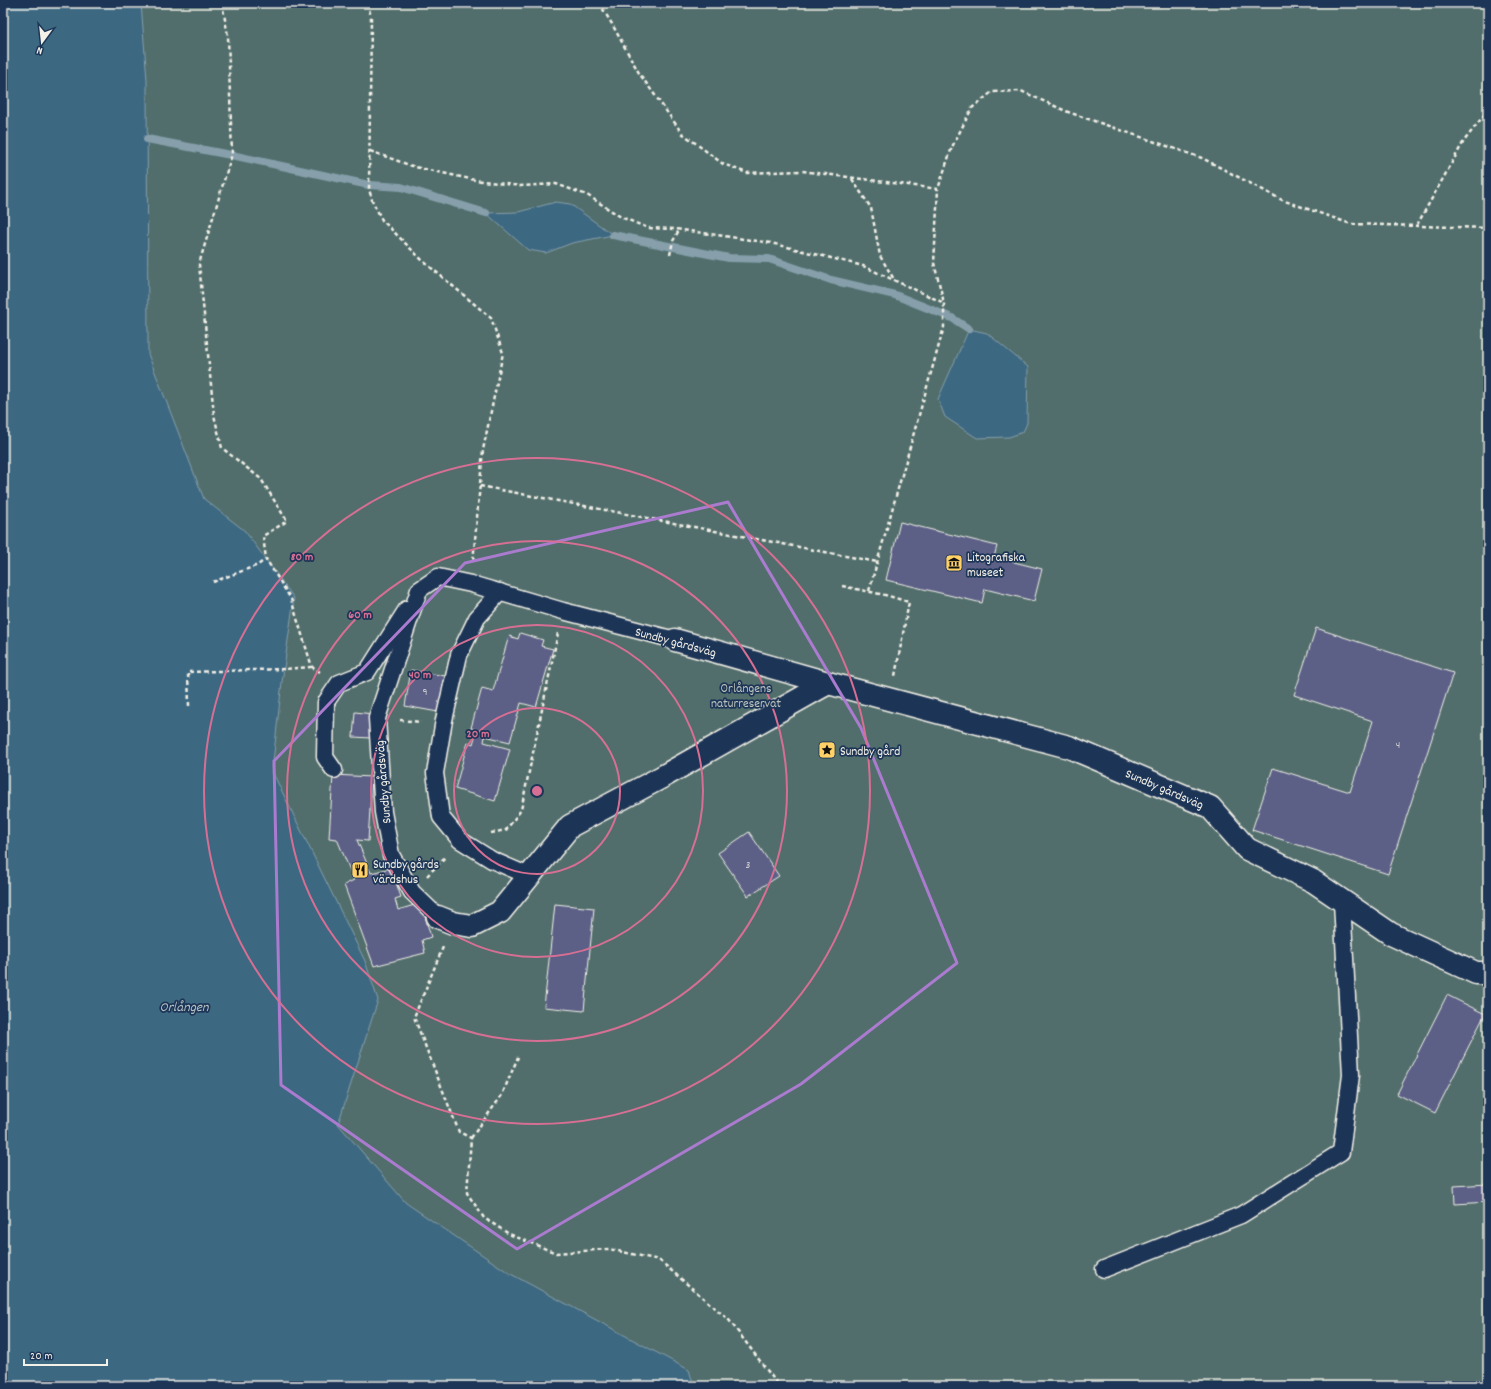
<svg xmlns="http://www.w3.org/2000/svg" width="1491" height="1389" font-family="Dekko,sans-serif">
  <rect width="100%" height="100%" fill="#304265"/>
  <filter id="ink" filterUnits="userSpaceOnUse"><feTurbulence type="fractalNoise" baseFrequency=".025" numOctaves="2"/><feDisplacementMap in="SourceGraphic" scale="8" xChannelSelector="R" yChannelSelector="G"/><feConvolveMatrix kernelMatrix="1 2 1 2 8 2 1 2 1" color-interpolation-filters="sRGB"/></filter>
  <g filter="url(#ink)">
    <!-- green -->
    <rect fill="#516e6c" stroke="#a2b0aa" x="3" y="3" width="1485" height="1383"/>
    <!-- water -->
    <g fill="#3c6882" stroke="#869fab">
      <polygon points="3,3 141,3 147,80 148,354 204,499 245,531 294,598 282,682 272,771 365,961 378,1000 338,1124 406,1203 509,1273 689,1370 694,1386 3,1386"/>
      <polygon points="556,202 570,204 613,235 572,243 546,253 528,250 486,213 518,212"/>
      <polygon points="969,329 987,333 1028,367 1027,423 1023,432 1009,437 977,438 945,417 938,399"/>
    </g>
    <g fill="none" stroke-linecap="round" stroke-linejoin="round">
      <!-- stream -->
      <g stroke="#869fab" stroke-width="8">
        <polyline points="147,139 236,156 369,185 401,187 486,213"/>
        <polyline points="613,235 729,258 769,259 831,280 895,295 952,318 969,329"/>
      </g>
    </g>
    <!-- building -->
    <g fill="#5b6187" stroke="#f4f1e8">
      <polygon points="900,522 997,546 994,557 1042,569 1034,601 985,589 982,603 886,580"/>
      <polygon points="1316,628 1453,673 1388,874 1252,830 1273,768 1350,792 1373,721 1294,695"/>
      <polygon points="520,633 543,640 541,646 553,649 536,707 521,703 510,742 485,736 484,742 510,749 495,801 455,789 468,742 473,744 477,730 471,728 482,688 493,691 509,636 518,639"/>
      <polygon points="411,670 445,676 438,712 405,706"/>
      <polygon points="355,712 373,714 371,738 353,737"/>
      <polygon points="333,775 372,777 368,841 357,840 371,873 391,868 401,897 395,899 398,910 421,903 431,937 422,940 425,953 374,966 344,885 354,880 337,839 329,838"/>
      <polygon points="749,832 779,876 748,896 718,853"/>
      <polygon points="555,904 594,908 584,1011 544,1007"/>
      <polygon points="1447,995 1485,1014 1435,1113 1397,1094"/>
      <polygon points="1488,1184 1488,1202 1455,1204 1454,1186"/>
    </g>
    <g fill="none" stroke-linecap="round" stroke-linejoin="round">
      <!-- service casing -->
      <g stroke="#f4f1e8" stroke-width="19">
        <g id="service">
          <polyline points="500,592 477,618 459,655 444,720 435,773 441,817 460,840 492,860 529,876"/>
          <polyline points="334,770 325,757 326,702 339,683 367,672 407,609"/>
          <polyline points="438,917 412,892 391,855 383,812 377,718 419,590 438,577 471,584 563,611 675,640"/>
          <polyline points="1104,1269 1241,1215 1341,1152 1351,1075 1342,901"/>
        </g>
      </g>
      <!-- minor casing -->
      <g stroke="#f4f1e8" stroke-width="25">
        <g id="minor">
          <polyline points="675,640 828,683 1069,747 1210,807 1247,849 1313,881 1391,934 1476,973 1488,973"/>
          <polyline points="438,917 453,923 472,926 500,912 570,826 662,777 828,683"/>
        </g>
      </g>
      <!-- path -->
      <g stroke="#f4f1e8" stroke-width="2.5" stroke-dasharray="4 3" stroke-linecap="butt">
        <polyline points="222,3 228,36 232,154 199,264 214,415 222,448 261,479 287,521 263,536 266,559"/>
        <polyline points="368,3 371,18 369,189 372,200 382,220 423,261 491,318 503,353 483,450 473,562"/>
        <polyline points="599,3 612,24 639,73 682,133 723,164 747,173 802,171 938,189 952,147 972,108 992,92 1021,91 1068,112 1202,158 1282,200 1351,224 1488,228"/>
        <polyline points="370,151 415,167 475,180 520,186 556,184 587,195 621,217 648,228 676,229 771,243 863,266 944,303"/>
        <polyline points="852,179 871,208 880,256 895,281"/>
        <polyline points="1417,225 1464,141 1488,110"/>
        <polyline points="670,255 673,241 679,230"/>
        <polyline points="480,486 877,562"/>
        <polyline points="213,582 258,565 266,559 291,599 312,667 320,672"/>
        <polyline points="842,586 885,595 909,602 895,676"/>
        <polyline points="869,591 944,327 944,303 934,263 938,189"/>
        <polyline points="189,706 188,672 284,669 311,667"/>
        <polyline points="400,720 421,722"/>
        <polyline points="491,833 506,830 521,810 558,633"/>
        <polyline points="427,876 446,856"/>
        <polyline points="443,947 414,1017 459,1132 471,1138 467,1193 484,1218 509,1234 556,1253 609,1249 659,1260 729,1320 779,1386"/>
        <polyline points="471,1138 502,1095 518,1057"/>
      </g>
      <!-- service -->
      <use href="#service" stroke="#1d3557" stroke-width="16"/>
      <!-- minor -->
      <use href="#minor" stroke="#1d3557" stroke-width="22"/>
    </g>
  </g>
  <!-- marked area -->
  <path fill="none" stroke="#ab7bcf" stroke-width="3" stroke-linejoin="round" d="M728 502 861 728 957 963 801 1084 517 1249 281 1085 274 761 465 563Z"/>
  <!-- distance rings -->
  <g fill="none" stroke="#d66f93" stroke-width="2">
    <circle cx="537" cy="791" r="83"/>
    <circle cx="537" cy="791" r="166"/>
    <circle cx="537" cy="791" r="250"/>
    <circle cx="537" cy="791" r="333"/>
  </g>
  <!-- icons -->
  <defs>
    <g id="museum-square" transform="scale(0.9)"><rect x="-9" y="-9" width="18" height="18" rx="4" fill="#ffd166" stroke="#1d3557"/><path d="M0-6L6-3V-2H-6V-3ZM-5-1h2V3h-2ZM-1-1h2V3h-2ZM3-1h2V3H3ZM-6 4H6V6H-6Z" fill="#111"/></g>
    <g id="sight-square" transform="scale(0.9)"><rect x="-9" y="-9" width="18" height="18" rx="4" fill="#ffd166" stroke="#1d3557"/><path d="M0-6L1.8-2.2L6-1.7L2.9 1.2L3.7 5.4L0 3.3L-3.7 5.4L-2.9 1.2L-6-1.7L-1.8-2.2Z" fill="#111"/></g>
    <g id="restaurant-square" transform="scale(0.9)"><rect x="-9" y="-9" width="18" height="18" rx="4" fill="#ffd166" stroke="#1d3557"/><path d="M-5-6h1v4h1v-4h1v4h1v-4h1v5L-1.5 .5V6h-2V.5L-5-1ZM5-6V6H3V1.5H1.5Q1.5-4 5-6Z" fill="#111"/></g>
  </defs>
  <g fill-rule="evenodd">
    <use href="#museum-square" x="954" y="563"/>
    <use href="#sight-square" x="827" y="750"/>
    <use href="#restaurant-square" x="360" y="870"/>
  </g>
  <g text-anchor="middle" stroke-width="3.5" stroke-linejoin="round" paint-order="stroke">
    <!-- number labels -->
    <g font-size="11" fill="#cecdd0">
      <text x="425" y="695">9</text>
      <text x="1398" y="748">4</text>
      <text x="748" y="868">3</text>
    </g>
    <!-- poi labels -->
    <g font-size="13" fill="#f4f1e8" stroke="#1d3557" text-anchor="start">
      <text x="967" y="561">Litografiska<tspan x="967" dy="15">museet</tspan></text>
      <text x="840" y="755">Sundby gård</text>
      <text x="373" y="868">Sundby gårds<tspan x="373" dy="15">värdshus</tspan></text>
    </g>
    <!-- street labels -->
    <g font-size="13" fill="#f4f1e8" stroke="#1d3557">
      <text transform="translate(676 641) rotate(15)" y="5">Sundby gårdsväg</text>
      <text transform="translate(382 782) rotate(-95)" y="5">Sundby gårdsväg</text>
      <text transform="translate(1165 788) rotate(23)" y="5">Sundby gårdsväg</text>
    </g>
    <!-- park labels -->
    <g font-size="13" fill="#bbc3bd" stroke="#1d3557">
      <text x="746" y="692">Orlångens<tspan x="746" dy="15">naturreservat</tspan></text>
    </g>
    <!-- water labels -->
    <g font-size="14" font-style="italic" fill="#b4c1c4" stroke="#1d3557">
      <text x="184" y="1011">Orlången</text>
    </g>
  </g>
  <circle cx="537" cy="791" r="6" fill="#d66f93" stroke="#1d3557" stroke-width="2"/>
  <g font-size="12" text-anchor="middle" font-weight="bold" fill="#d66f93" stroke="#1d3557" stroke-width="3.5" stroke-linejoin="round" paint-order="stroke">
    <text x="302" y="560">80 m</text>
    <text x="360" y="618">60 m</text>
    <text x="420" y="678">40 m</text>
    <text x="478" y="737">20 m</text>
  </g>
  <!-- margin -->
  <rect width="1491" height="1389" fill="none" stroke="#1d3557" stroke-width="16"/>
  <rect x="8" y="8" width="1475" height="1373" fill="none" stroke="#f4f1e8" stroke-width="1.5" filter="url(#ink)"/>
  <!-- north arrow -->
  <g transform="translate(42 42) rotate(195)" stroke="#1d3557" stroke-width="3" paint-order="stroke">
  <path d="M0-3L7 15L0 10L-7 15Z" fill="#f4f1e8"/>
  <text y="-6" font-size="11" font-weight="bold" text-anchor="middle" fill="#f4f1e8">N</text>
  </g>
  <!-- scale -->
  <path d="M24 1359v6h83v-6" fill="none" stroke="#f4f1e8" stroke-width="2"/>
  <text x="30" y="1359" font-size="12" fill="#f4f1e8" stroke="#1d3557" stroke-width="3" paint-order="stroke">20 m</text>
</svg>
